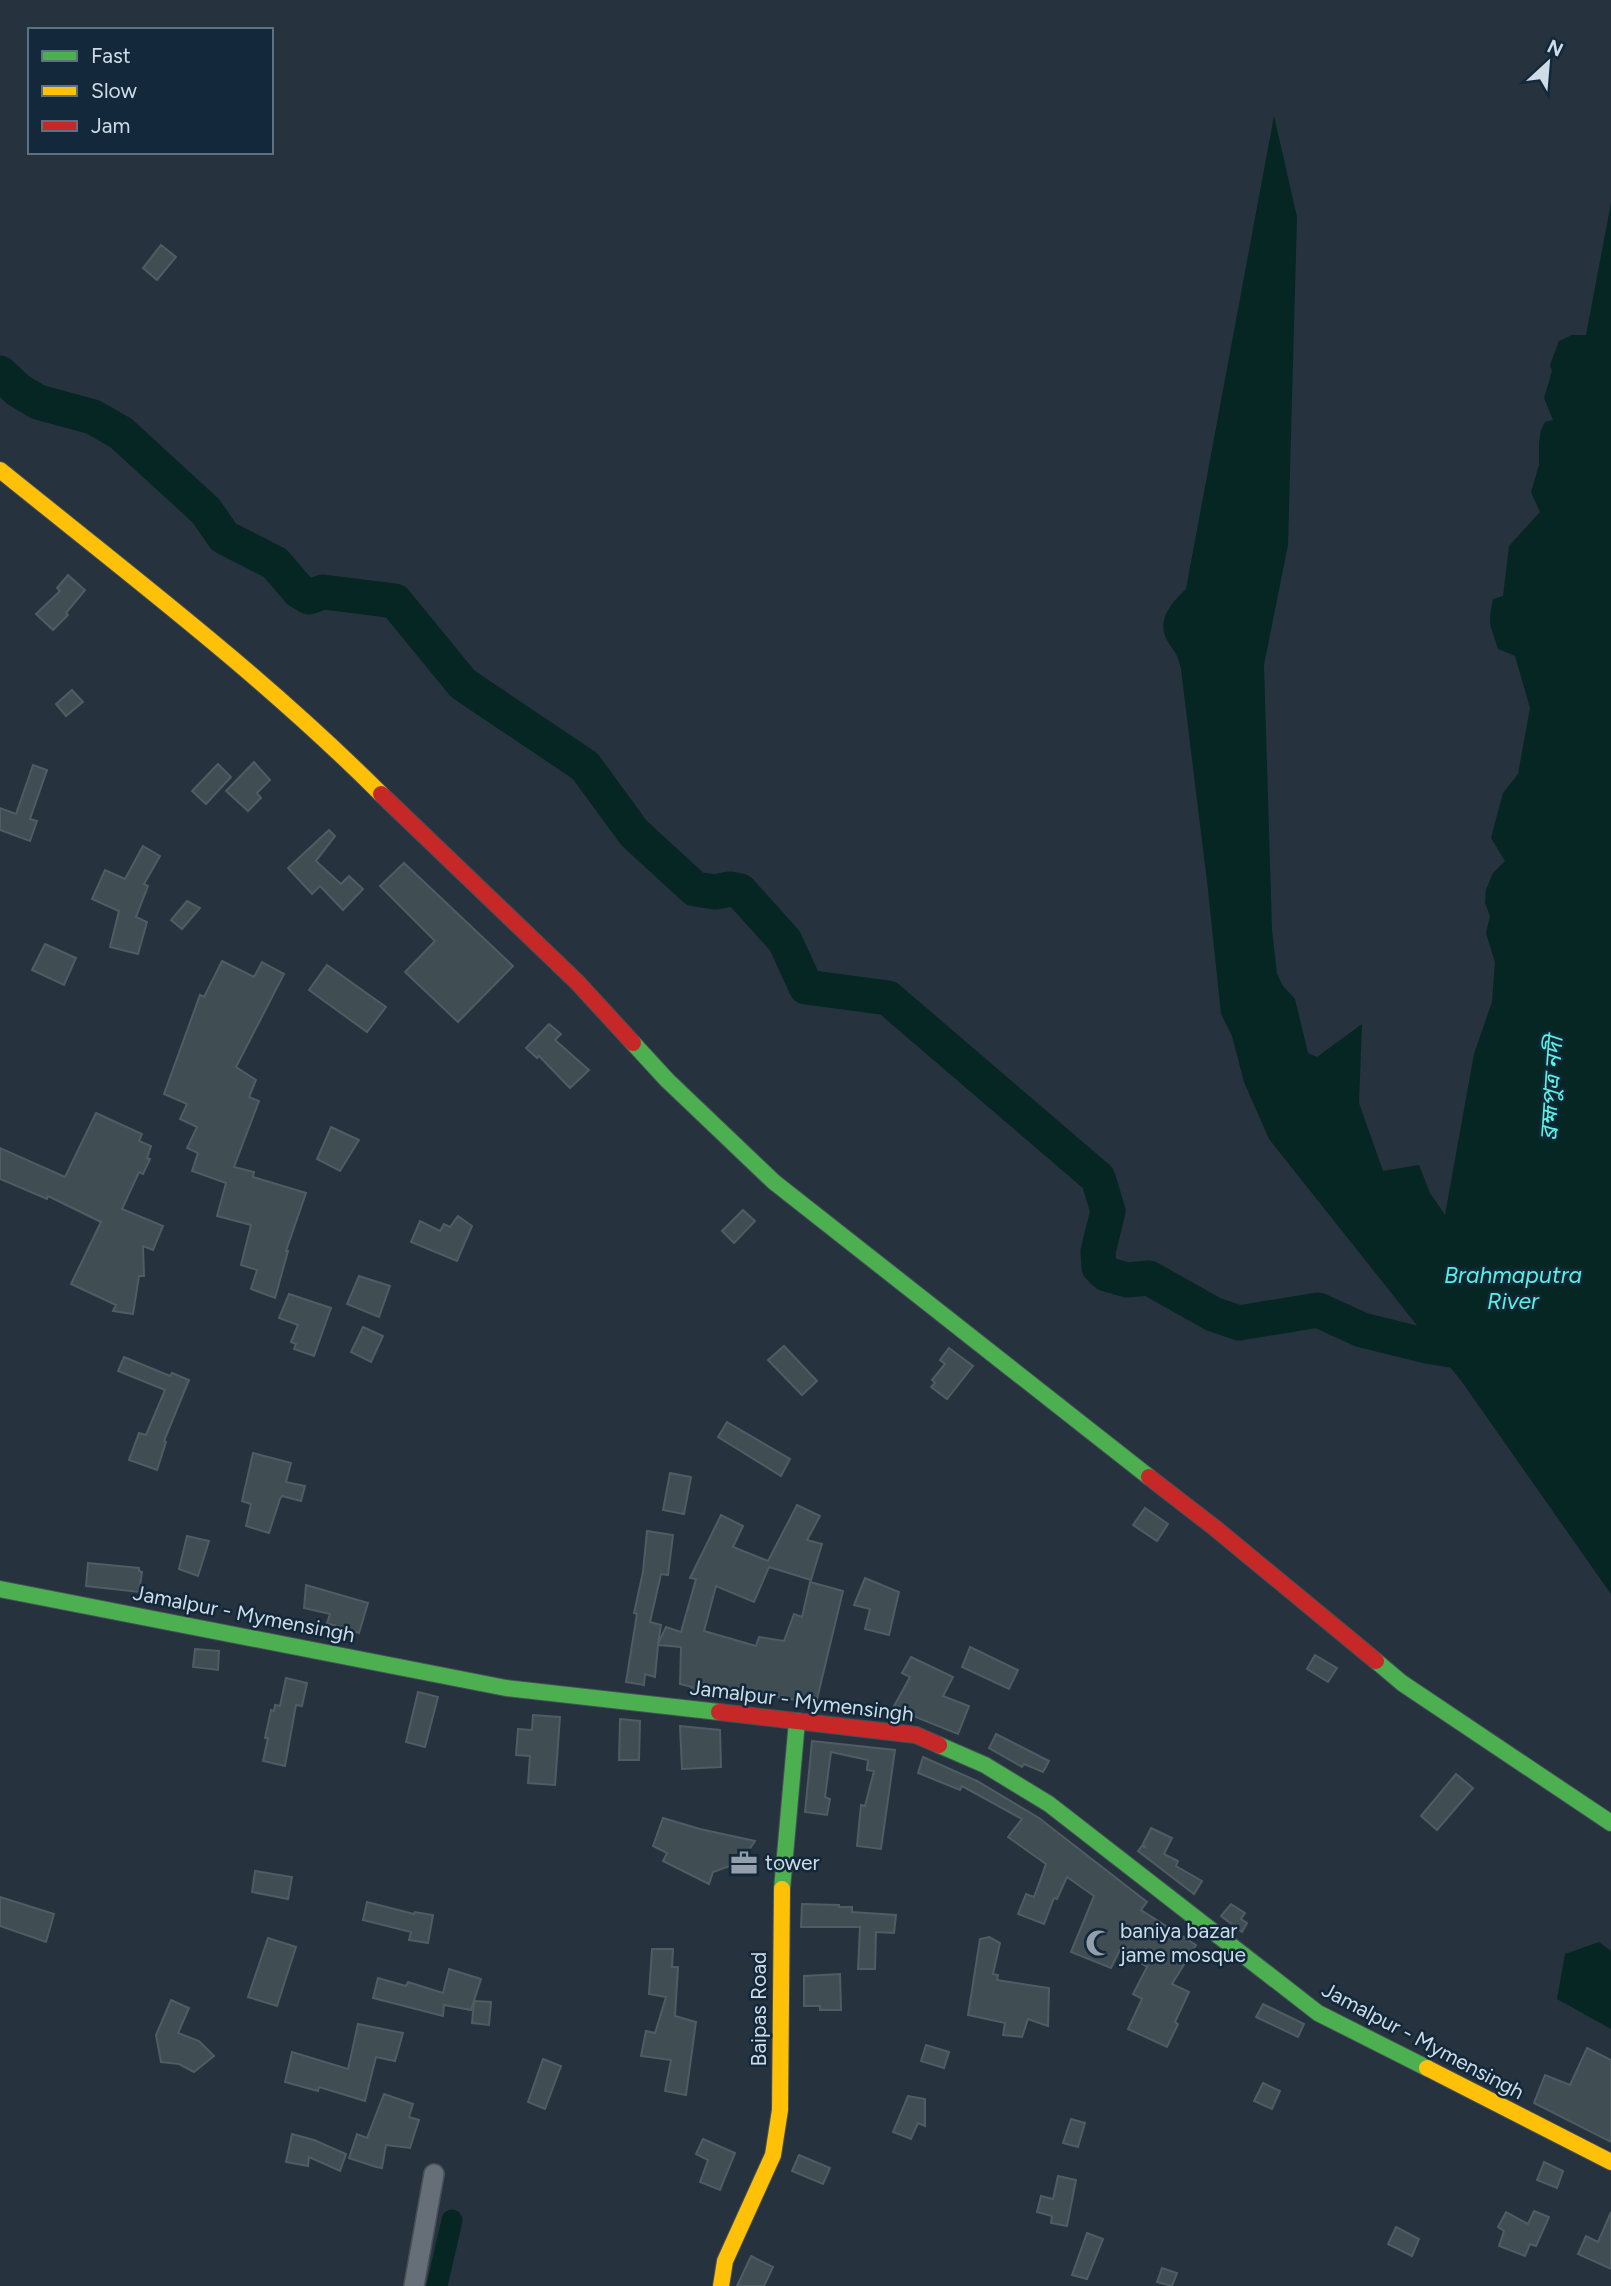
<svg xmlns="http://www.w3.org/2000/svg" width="1611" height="2286" font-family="Figtree,'Noto Sans Bengali',sans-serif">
  <rect width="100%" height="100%" fill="#26323d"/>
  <!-- water -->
  <g fill="#052623">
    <path d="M1274 116 1297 217 1288 545 1264 665 1272 930 1277 974 1283 986 1295 999 1308 1053 1317 1057 1362 1024 1359 1103 1383 1171 1419 1165 1430 1193 1445 1215 1474 1054 1492 1002 1495 962 1486 933 1490 916 1485 903 1486 890 1493 873 1505 861 1491 838 1503 793 1518 774 1530 708 1515 656 1498 649C1491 624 1487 628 1493 599L1503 596 1509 546 1540 512 1531 492 1539 465V443L1541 430 1545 422 1553 420 1544 398 1552 371 1550 365 1559 341 1572 335H1586L1611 203V1594L1462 1382 1269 1139 1244 1082 1232 1036 1221 1014 1208 890 1181 669C1177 650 1173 652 1166 638 1157 619 1173 601 1186 589Z"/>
    <polygon points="1599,1942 1611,1951 1611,2029 1557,1999 1565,1954"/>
  </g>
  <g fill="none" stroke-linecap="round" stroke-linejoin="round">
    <!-- canal -->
    <polyline stroke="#052623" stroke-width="21" points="437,2286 452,2220"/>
    <!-- river -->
    <polyline stroke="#052623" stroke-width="35" points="0,373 18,390 38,402 93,417 121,433 206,511 224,537 275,563 299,591 309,597 323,592 395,601 463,684 585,766 634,833 695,889 715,892 730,889 740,891 785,941 806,987 888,998 1098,1178 1108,1211 1098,1252 1099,1267 1106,1274 1127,1280 1149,1278 1213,1314 1239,1323 1318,1310 1362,1330 1427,1346 1481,1355"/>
  </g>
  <!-- building -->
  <g fill="#404d53" stroke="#4f5c63" stroke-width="2">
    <polygon points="161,245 176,257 157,280 143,268"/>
    <polygon points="68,575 85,590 66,613 68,615 53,630 36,614 60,591 57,588"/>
    <polygon points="72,690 83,702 66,716 56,704"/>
    <polygon points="254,762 270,780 257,793 261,798 248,811 226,791"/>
    <polygon points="218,764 231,777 206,804 192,791"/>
    <polygon points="33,765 47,770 30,819 37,821 30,841 0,830 0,808 16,814"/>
    <polygon points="329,830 335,836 316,861 341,884 349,876 363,889 343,910 320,886 312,894 288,868"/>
    <polygon points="143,846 160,856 144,884 148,886 136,917 147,922 138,954 110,947 119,911 92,899 105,870 125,879"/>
    <polygon points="404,863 513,966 458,1022 405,972 435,941 380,886"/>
    <polygon points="187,901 200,908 182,929 171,920"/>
    <polygon points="45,944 76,958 64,985 32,970"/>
    <polygon points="222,961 254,977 262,962 284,974 236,1067 256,1080 249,1097 259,1101 234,1167 254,1172 253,1177 306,1193 286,1251 288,1251 275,1298 251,1289 257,1270 241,1265 251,1225 217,1216 226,1183 192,1171 198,1153 187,1148 197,1127 180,1119 187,1104 164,1094 200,995 204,997"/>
    <polygon points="327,965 386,1007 367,1032 309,990"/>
    <polygon points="549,1024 561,1034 555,1040 589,1070 570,1088 539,1056 537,1058 526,1048"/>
    <polygon points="96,1113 142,1134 139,1141 151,1146 147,1158 150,1159 143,1174 139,1172 122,1209 163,1226 153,1250 143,1246 144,1276 139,1276 133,1314 113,1311 116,1305 71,1284 101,1222 48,1196 47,1199 0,1179 0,1148 65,1177"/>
    <polygon points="331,1127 359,1140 340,1171 317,1159"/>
    <polygon points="743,1210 755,1221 734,1243 722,1231"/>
    <polygon points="458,1216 472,1226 457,1261 411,1242 420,1221 440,1231 444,1224 450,1227"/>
    <polygon points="359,1276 390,1286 379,1317 347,1304"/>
    <polygon points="289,1294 331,1308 314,1356 294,1349 296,1344 291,1342 298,1325 279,1318"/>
    <polygon points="363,1327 383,1336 371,1362 351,1352"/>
    <polygon points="784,1346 817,1381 802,1395 768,1360"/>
    <polygon points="949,1348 973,1366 947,1399 931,1387 935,1383 932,1380 945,1364 940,1360"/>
    <polygon points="124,1357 170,1376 172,1373 189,1380 164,1441 166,1442 157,1470 129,1460 139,1433 146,1435 165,1390 118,1371"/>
    <polygon points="727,1422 790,1459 781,1476 718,1437"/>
    <polygon points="253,1453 291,1463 286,1482 305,1486 301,1501 282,1496 280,1499 269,1533 246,1526 251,1504 242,1501"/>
    <polygon points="670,1473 691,1477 684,1514 663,1510"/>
    <polygon points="797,1505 820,1516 807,1540 822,1544 811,1580 769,1567 754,1602 716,1586 704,1631 756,1646 759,1637 784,1641 794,1614 802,1617 810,1582 843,1591 816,1703 751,1693 750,1698 691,1692 692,1687 680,1684 681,1647 658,1645 655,1677 645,1674 644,1685 626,1682 637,1614 634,1613 643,1572 647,1531 673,1535 668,1575 661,1574 650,1622 661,1625 658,1644 666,1627 681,1632 696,1579 690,1578 721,1515 743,1526 733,1547 768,1561"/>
    <polygon points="1145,1508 1168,1524 1157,1541 1133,1525"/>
    <polygon points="187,1536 209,1541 198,1576 179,1569"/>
    <polygon points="88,1563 139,1568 139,1571 142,1572 139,1592 86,1586"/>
    <polygon points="865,1578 899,1592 889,1635 865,1629 870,1609 854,1605"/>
    <polygon points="306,1585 368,1603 359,1633 327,1623 330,1614 304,1608"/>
    <polygon points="970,1647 1018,1670 1009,1689 962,1667"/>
    <polygon points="195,1649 219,1651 218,1670 193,1667"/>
    <polygon points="1315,1655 1337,1668 1328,1682 1307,1669"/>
    <polygon points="911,1657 953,1677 943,1696 969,1706 958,1734 893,1708 910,1677 902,1673"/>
    <polygon points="286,1678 307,1683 302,1706 296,1705 285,1766 263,1761 268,1738 265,1738 271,1710 274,1711 275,1705 280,1706"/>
    <polygon points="418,1692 438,1697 425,1747 406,1742"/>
    <polygon points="533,1715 560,1717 555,1785 528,1783 530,1756 516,1755 518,1729 532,1730"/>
    <polygon points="620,1719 640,1721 639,1760 619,1760"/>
    <polygon points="680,1726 720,1730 721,1767 682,1769"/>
    <polygon points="996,1734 1049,1761 1043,1772 1024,1764 1022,1767 989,1748"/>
    <polygon points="812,1741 895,1750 881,1849 857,1846 861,1805 865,1806 874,1771 867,1770 868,1760 831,1752 825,1797 830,1799 827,1815 805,1812"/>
    <polygon points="923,1757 977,1781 1039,1818 1147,1902 1141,1910 1196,1945 1172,1984 1189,1992 1175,2022 1178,2024 1167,2047 1128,2029 1142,1999 1133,1994 1147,1967 1120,1950 1111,1968 1071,1952 1094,1896 1067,1877 1057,1899 1054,1898 1044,1924 1018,1914 1026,1894 1034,1897 1046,1864 1008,1837 1022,1819 962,1786 960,1790 918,1773"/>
    <polygon points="1456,1774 1473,1788 1437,1830 1421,1816"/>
    <polygon points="663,1818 700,1829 755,1841 741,1862 713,1872 709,1884 663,1861 667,1853 653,1846"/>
    <polygon points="1151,1828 1172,1838 1164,1854 1178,1861 1176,1866 1202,1881 1194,1894 1138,1851 1142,1846 1145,1847 1143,1844"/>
    <polygon points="255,1871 292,1877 288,1899 252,1892"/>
    <polygon points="0,1897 54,1914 46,1942 0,1926"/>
    <polygon points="367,1902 414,1914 415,1912 433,1915 428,1943 409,1940 411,1932 363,1920"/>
    <polygon points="802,1904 839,1905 839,1907 852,1907 852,1912 896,1915 894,1933 876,1932 875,1969 858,1969 860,1927 801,1927"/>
    <polygon points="1231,1904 1245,1913 1241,1919 1247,1923 1242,1932 1221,1916"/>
    <polygon points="989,1937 1000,1943 993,1974 998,1975 997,1980 1049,1988 1048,2026 1028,2019 1022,2037 1003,2035 1005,2023 968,2015 980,1939"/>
    <polygon points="268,1938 296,1947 277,2006 248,1997"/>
    <polygon points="652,1949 673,1949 672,1967 678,1967 675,2016 696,2022 686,2095 665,2091 671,2060 641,2056 646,2031 655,2033 666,1997 649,1994"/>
    <polygon points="449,1969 481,1979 471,2010 444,2005 443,2016 373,1998 378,1978 406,1986 408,1982 443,1993"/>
    <polygon points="840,1974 841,2010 820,2010 820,2006 804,2006 804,1976"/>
    <polygon points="171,2000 189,2008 178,2033 199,2041 214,2056 194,2072 179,2064 161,2062 156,2035"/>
    <polygon points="474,2001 491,2002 489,2025 472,2023"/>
    <polygon points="1263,2004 1304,2024 1298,2037 1256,2017"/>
    <polygon points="358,2024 403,2033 395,2061 376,2057 365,2101 319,2087 318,2091 285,2082 292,2052 348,2069"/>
    <polygon points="926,2045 949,2052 944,2068 921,2061"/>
    <polygon points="1587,2048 1611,2060 1611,2142 1534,2103 1545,2075 1570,2085"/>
    <polygon points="543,2059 561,2066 545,2109 528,2102"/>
    <polygon points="1263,2083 1280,2091 1272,2109 1254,2101"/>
    <polygon points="384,2094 413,2104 409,2117 419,2120 410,2148 386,2145 382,2168 376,2167 349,2158 357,2134 367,2138"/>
    <polygon points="908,2096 925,2099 925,2126 918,2123 911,2139 893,2132"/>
    <polygon points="1071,2119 1085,2123 1078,2147 1063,2143"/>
    <polygon points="292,2134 314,2140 346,2154 340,2171 309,2157 308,2166 286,2162"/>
    <polygon points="703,2139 735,2153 720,2190 700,2182 708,2160 696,2154"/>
    <polygon points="799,2155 830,2168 823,2184 792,2171"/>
    <polygon points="1544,2162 1563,2171 1557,2188 1537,2180"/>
    <polygon points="1058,2176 1076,2180 1067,2226 1051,2223 1052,2216 1037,2212 1041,2196 1053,2199"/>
    <polygon points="1534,2211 1549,2217 1536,2246 1530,2244 1525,2256 1499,2246 1504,2231 1498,2227 1506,2212 1528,2224"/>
    <polygon points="1611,2212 1611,2269 1578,2254 1586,2236 1598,2242"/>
    <polygon points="1396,2227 1419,2239 1412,2256 1388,2244"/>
    <polygon points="1087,2233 1103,2239 1087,2279 1072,2275"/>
    <polygon points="751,2256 773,2267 764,2286 737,2286"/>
    <polygon points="1162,2268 1177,2273 1172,2286 1157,2282"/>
  </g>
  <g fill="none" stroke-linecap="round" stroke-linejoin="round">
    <!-- street casing -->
    <g stroke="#465059" stroke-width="22">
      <polyline id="street" points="414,2286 434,2174"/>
    </g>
    <!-- fast casing -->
    <g stroke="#465059" stroke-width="18">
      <g id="fast">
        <polyline points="633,1043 667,1080 774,1182 1149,1477"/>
        <polyline points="0,1589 506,1688 719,1712"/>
        <polyline points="1376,1661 1402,1683 1611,1823"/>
        <polyline points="939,1745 985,1765 1049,1804 1318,2013 1427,2068"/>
        <polyline points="782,1889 797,1721"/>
      </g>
    </g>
    <!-- slow casing -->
    <g stroke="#465059" stroke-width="18">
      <g id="slow">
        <path d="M0 470C130 575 263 676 381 794"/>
        <polyline points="1427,2068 1611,2162"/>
        <polyline points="721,2286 725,2261 773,2155 780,2110 782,1889"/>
      </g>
    </g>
    <!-- jam casing -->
    <g stroke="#465059" stroke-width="18">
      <g id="jam">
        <polyline points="381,794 577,982 633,1043"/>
        <polyline points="1149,1477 1215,1528 1376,1661"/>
        <polyline points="719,1712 916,1735 939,1745"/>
      </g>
    </g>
    <!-- street -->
    <use href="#street" stroke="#666f77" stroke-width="19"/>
    <!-- fast -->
    <use href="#fast" stroke="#4caf50" stroke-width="16"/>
    <!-- slow -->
    <use href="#slow" stroke="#ffc107" stroke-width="16"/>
    <!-- jam -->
    <use href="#jam" stroke="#c62828" stroke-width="16"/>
  </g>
  <!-- icons -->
  <defs>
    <g id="office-bare" transform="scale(2.1)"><path d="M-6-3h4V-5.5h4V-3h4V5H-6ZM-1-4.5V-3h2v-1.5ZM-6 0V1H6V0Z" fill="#93a0ac" stroke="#13293b" stroke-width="2.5" paint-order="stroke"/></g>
    <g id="mosque-bare" transform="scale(2.1)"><path d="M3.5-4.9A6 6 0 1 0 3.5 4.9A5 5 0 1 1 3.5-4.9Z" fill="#93a0ac" stroke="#13293b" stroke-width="2.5" paint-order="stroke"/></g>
  </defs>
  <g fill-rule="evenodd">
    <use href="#office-bare" x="744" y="1863"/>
    <use href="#mosque-bare" x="1099" y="1943"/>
  </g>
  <g text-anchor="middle" stroke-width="5" stroke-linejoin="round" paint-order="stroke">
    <!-- street labels -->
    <g font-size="21" fill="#cedce8" stroke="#13293b">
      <text transform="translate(244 1614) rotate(11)" y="7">Jamalpur - Mymensingh</text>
      <text transform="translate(802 1701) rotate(7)" y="7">Jamalpur - Mymensingh</text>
      <text transform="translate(759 2009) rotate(-90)" y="7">Baipas Road</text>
      <text transform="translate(1423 2041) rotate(28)" y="7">Jamalpur - Mymensingh</text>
    </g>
    <!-- poi labels -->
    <g font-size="21" fill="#cedce8" stroke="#13293b" text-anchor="start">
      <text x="765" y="1870">tower</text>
      <text x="1120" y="1938">baniya bazar<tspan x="1120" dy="24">jame mosque</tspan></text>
    </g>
    <!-- water labels -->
    <g font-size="23" font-style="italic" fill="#59f2de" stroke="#13293b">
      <text transform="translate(1551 1088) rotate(-86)" y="8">ব্রহ্মপুত্র নদী</text>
      <text x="1513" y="1283">Brahmaputra<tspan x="1513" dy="26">River</tspan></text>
    </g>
  </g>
  <!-- legend -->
  <rect x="28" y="28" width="245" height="126" fill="#13293b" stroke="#5e7180" stroke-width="2"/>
  <rect x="42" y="51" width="35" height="10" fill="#4caf50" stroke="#5e7180" stroke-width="2"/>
  <text x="91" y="63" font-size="21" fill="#cedce8">Fast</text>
  <rect x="42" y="86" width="35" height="10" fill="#ffc107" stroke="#5e7180" stroke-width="2"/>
  <text x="91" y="98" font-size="21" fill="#cedce8">Slow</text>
  <rect x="42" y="121" width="35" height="10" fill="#c62828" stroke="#5e7180" stroke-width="2"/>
  <text x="91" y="133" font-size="21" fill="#cedce8">Jam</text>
  <!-- north arrow -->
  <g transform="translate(1548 63) rotate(26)" stroke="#13293b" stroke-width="5" paint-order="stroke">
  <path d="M0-5L12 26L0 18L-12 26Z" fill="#cedce8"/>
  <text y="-10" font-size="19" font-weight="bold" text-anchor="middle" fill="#cedce8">N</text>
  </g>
</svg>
